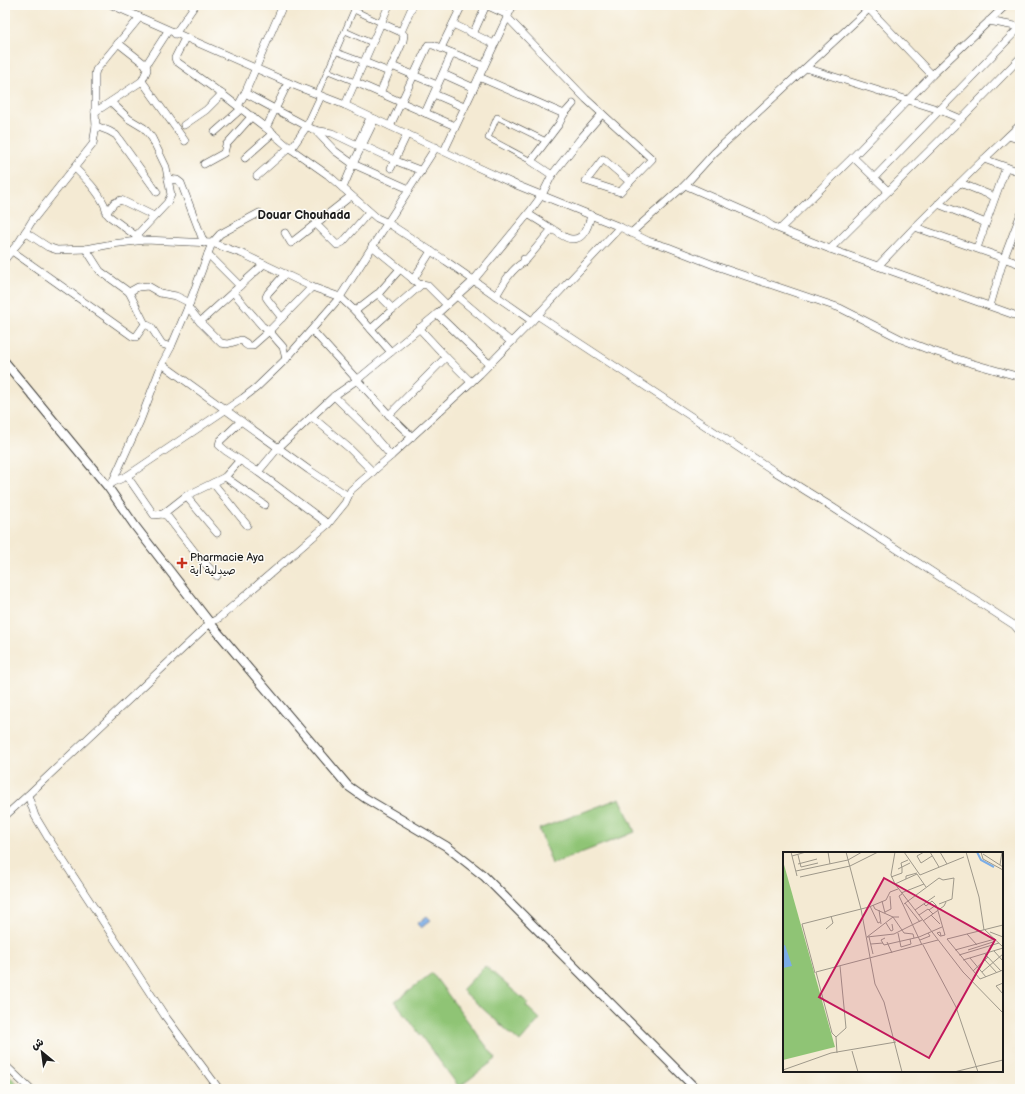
<svg xmlns="http://www.w3.org/2000/svg" width="1025" height="1094" font-family="'Balsamiq Sans','Playpen Sans Arabic',sans-serif">
  <rect width="100%" height="100%" fill="#fdfcf7"/>
  <filter id="ink" filterUnits="userSpaceOnUse"><feTurbulence type="fractalNoise" baseFrequency=".025" numOctaves="2"/><feDisplacementMap in="SourceGraphic" scale="8" xChannelSelector="R" yChannelSelector="G"/><feConvolveMatrix kernelMatrix="1 2 1 2 8 2 1 2 1" color-interpolation-filters="sRGB"/></filter>
  <filter id="wash" filterUnits="userSpaceOnUse"><feTurbulence type="fractalNoise" baseFrequency=".012" numOctaves="4" result="noise"/><feDisplacementMap in="SourceGraphic" scale="16" xChannelSelector="R" yChannelSelector="G"/><feGaussianBlur stdDeviation="0.9" result="paint"/><feColorMatrix in="noise" values="0 0 0 0 0 0 0 0 0 0 0 0 0 0 0 0 0 1.4 0 .05"/><feComposite in="paint" operator="in"/></filter>
  <g filter="url(#wash)">
    <rect width="100%" height="100%" fill="#f4ead3"/>
    <!-- green -->
    <g fill="#8fc475" stroke="#567048">
      <polygon points="620,798 635,832 552,864 539,829"/>
      <polygon points="485,966 528,1003 526,1006 540,1019 520,1042 462,990"/>
      <polygon points="432,973 496,1059 459,1087 395,1001"/>
      <polygon points="5,1071 23,1089 5,1089"/>
    </g>
    <!-- water -->
    <polygon fill="#7bade7" stroke="#4c6482" points="427,916 431,920 421,928 417,924"/>
  </g>
  <g filter="url(#ink)">
    <g fill="none" stroke-linecap="round" stroke-linejoin="round">
      <!-- pedestrian casing -->
      <g stroke="#3c3b37" stroke-width="6">
        <g id="pedestrian">
          <polyline points="354,10 381,23"/>
          <polyline points="345,31 372,43"/>
          <polyline points="337,52 364,62"/>
          <polyline points="328,71 355,82"/>
          <polyline points="317,95 356,5"/>
          <polyline points="531,161 488,138 497,117 546,141"/>
        </g>
      </g>
      <!-- minor casing -->
      <g stroke="#3c3b37" stroke-width="8">
        <g id="minor">
          <polyline points="112,5 296,86 345,105 464,161 514,184 620,227 648,241 668,247 719,267 840,308 901,339 927,349 967,362 1020,377"/>
          <polyline points="873,5 714,153 685,185 760,218 772,226 830,249 1020,317"/>
          <polyline points="869,9 932,75"/>
          <polyline points="507,17 586,99 652,159 620,192 586,181 603,159 630,182"/>
          <polyline points="989,21 1020,27"/>
          <polyline points="381,23 401,32 413,5"/>
          <polyline points="453,24 494,44"/>
          <polyline points="175,34 195,5"/>
          <polyline points="473,34 486,5 508,15"/>
          <polyline points="185,38 175,58 176,61 222,94 266,128 291,149 328,175 377,218 388,223 446,261 532,321"/>
          <polyline points="441,48 462,5"/>
          <polyline points="364,62 389,72 380,93"/>
          <polyline points="146,65 168,31"/>
          <polyline points="392,66 437,85"/>
          <polyline points="806,68 940,110 961,119"/>
          <polyline points="390,70 403,41 404,35 401,32"/>
          <polyline points="443,74 474,88"/>
          <polyline points="479,77 564,114 573,104"/>
          <polyline points="142,81 185,141"/>
          <polyline points="355,82 455,126"/>
          <polyline points="245,93 314,130 332,133 357,145 362,145 396,161 422,171"/>
          <polyline points="434,94 464,107"/>
          <polyline points="111,102 129,119 144,128 152,138 166,167 171,195 167,203 136,236"/>
          <polyline points="345,105 389,5"/>
          <polyline points="238,106 245,93 283,5"/>
          <polyline points="95,112 142,81 147,70 146,65 118,43"/>
          <polyline points="425,113 452,53"/>
          <polyline points="184,125 206,110 222,94"/>
          <polyline points="96,126 109,131 116,135 157,192"/>
          <polyline points="390,126 428,45 433,45 484,66"/>
          <polyline points="266,128 288,83"/>
          <polyline points="315,130 335,151 353,164 409,189"/>
          <polyline points="215,132 241,109"/>
          <polyline points="1009,136 1020,140"/>
          <polyline points="357,145 370,118"/>
          <polyline points="291,149 307,126 321,96"/>
          <polyline points="444,151 513,5"/>
          <polyline points="853,157 888,191"/>
          <polyline points="245,158 273,133"/>
          <polyline points="984,159 1020,172"/>
          <polyline points="204,164 224,153 226,145 252,116"/>
          <path d="M75 168C86 179 97 190 104 204 106 208 105 212 109 216L136 236 140 238"/>
          <polyline points="391,168 407,134"/>
          <polyline points="552,175 531,161 559,124 564,114"/>
          <polyline points="257,176 290,147"/>
          <polyline points="874,178 1020,27"/>
          <polyline points="168,179 177,180 181,183 204,243"/>
          <polyline points="960,183 995,197"/>
          <polyline points="343,188 353,164 375,119"/>
          <polyline points="938,204 986,223"/>
          <polyline points="106,213 114,203 121,200 154,216"/>
          <polyline points="316,224 337,245 343,242 369,212"/>
          <polyline points="915,227 1020,264"/>
          <polyline points="781,228 853,157 932,75 1006,5"/>
          <path d="M552 229C558 232 565 239 572 239 584 240 589 224 591 215"/>
          <polyline points="25,232 48,247 57,250 86,249 112,244 145,240 212,243 243,254 312,287 340,297 355,311 377,294 378,294 393,309 422,284 427,285 447,305"/>
          <polyline points="285,233 291,243 351,196"/>
          <polyline points="631,233 685,185"/>
          <polyline points="372,246 420,285"/>
          <polyline points="977,248 1006,167"/>
          <polyline points="86,249 100,271 129,292 145,324 151,327 162,344 171,347"/>
          <polyline points="830,249 961,119 1020,58"/>
          <polyline points="12,251 132,336 136,337 145,324"/>
          <polyline points="208,254 240,286"/>
          <polyline points="5,259 19,242 32,221 93,144 96,126 95,112 95,74 96,70 140,17"/>
          <polyline points="878,266 915,227 984,159 1020,125"/>
          <polyline points="413,280 431,251"/>
          <polyline points="129,292 138,287 148,286 160,293 176,296 190,303"/>
          <polyline points="378,294 400,269"/>
          <polyline points="457,296 511,342"/>
          <path d="M496 296C503 284 511 269 524 262V259H527L552 229 528 214"/>
          <polyline points="990,306 1004,258 1020,216"/>
          <polyline points="188,307 200,322 221,343 227,344 241,340 246,343 245,344 248,346 252,346 269,331 262,326 233,292"/>
          <polyline points="355,311 391,352"/>
          <polyline points="437,314 489,364"/>
          <polyline points="537,315 774,471 832,507 1014,625 1020,632"/>
          <polyline points="282,318 268,300 266,297 268,293 285,274"/>
          <polyline points="200,322 264,264"/>
          <polyline points="371,329 393,309"/>
          <polyline points="312,330 389,415 446,357 419,328"/>
          <polyline points="446,357 471,382"/>
          <polyline points="286,359 283,347 269,331 312,287"/>
          <polyline points="162,364 309,470 348,496"/>
          <polyline points="334,396 367,428 391,456"/>
          <polyline points="389,415 412,437"/>
          <polyline points="312,417 349,448 373,472"/>
          <polyline points="241,421 220,441 219,445 226,451 258,472 278,448 334,396 357,380 437,314 473,281 528,214 542,195 552,175 581,138 602,114"/>
          <polyline points="258,472 328,524"/>
          <polyline points="127,476 154,515 163,514 167,516 197,555 217,576"/>
          <polyline points="225,477 265,505"/>
          <polyline points="112,483 140,421 162,364 171,347 188,307 212,243 220,234 259,213"/>
          <polyline points="213,483 247,525"/>
          <polyline points="108,487 112,483 127,476 243,398 256,388 286,359 340,297 436,147"/>
          <polyline points="186,496 217,533"/>
          <polyline points="163,514 186,496 225,477 240,460"/>
          <polyline points="28,795 35,816 47,836 165,1016 219,1089"/>
          <polyline points="5,816 28,795 210,623 219,618 328,524 345,503 351,490 391,456 480,374 532,321 620,227"/>
          <polyline points="5,1065 30,1089"/>
        </g>
      </g>
      <!-- tertiary casing -->
      <g stroke="#3c3b37" stroke-width="10">
        <polyline id="tertiary" points="5,362 108,487 135,526 210,623 348,786 365,798 446,846 484,876 696,1089"/>
      </g>
      <!-- pedestrian -->
      <use href="#pedestrian" stroke="#fff" stroke-width="5"/>
      <!-- minor -->
      <use href="#minor" stroke="#fff" stroke-width="7"/>
      <!-- tertiary -->
      <use href="#tertiary" stroke="#fff" stroke-width="8"/>
    </g>
  </g>
  <!-- markers -->
  <path fill="#c8321e" stroke="#fdfcf7" stroke-width="1.5" d="M180 557h4v4h4v4h-4v4h-4v-4h-4v-4h4z"/>
  <g text-anchor="middle" stroke-width="3" stroke-linejoin="round" paint-order="stroke">
    <!-- poi labels -->
    <g font-size="11" fill="#1c1c1c" stroke="#fdfcf7" text-anchor="start">
      <text x="190" y="561">Pharmacie Aya<tspan x="190" dy="13">صيدلية اَية</tspan></text>
    </g>
    <!-- neighbourhood labels -->
    <g font-size="12" font-weight="bold" fill="#1c1c1c" stroke="#fdfcf7">
      <text x="304" y="219">Douar Chouhada</text>
    </g>
  </g>
  <!-- overview -->
  <g transform="translate(783 852)">
    <rect width="220" height="220" fill="#f4ead3"/>
    <path d="M0 9 52 195 0 208Z" fill="#8fc475"/>
    <path d="M2 93 9 114 0 116V94Z" fill="#7bade7"/>
    <path fill="none" stroke="#7bade7" stroke-width="2" d="M194 0 198 8 211 15"/>
    <path fill="none" stroke="#9e988a" stroke-width="1" d="M8 0 14 24M45 0 47 12M63 0 78 57 92 132 101 150 119 220M112 0 108 23 112 32 180 120 220 161M121 0 137 23 181 5M141 0 134 4 138 11 149 4M147 0 156 15M157 0 164 12M183 0 196 45 201 78M198 0 200 7 220 18M200 2 220 15M15 3 18 15 35 11M9 4 23 0M15 12 34 7M217 13 219 0M119 16 118 11 125 8M115 17 127 11M13 19 65 8 79 0M17 25 67 14 95 0M108 25 119 21V16M123 27V24L134 21M112 32 134 22 143 35M118 41 141 32M119 42 116 44 139 93M99 49 102 61M122 51 137 70M121 52 156 26 160 28 171 26 169 47 156 52M141 52 143 54 149 49 153 53M90 53 92 57 110 65 121 81 130 82 131 86M87 54 95 71 97 70M96 58 98 72M132 58 152 44M146 58 153 53 155 58M155 59 162 83 158 84H157L154 81 157 80 158 84M102 60 108 57 107 44M136 63 145 57 150 62M148 63 157 72M140 69 161 54 163 50M103 71 108 79 110 78 109 72M220 73 164 87 197 127 220 118M43 77 50 71 48 64M202 78 220 95M207 80 220 85M115 81 118 95 128 92 127 87M184 82 194 93M84 85 111 82 139 68M84 85 110 65H116M86 85 90 102M102 86 98 88 101 93 136 85 159 75M137 88 147 84 145 81M104 90 109 101M88 92 100 91M140 93 173 155 195 220M172 98 212 87M185 98 210 90M211 99 220 109M202 102 218 119M176 103 216 91M187 106 203 125M180 108 220 96M202 108 214 121M190 119 205 105M199 120 220 102M32 121 19 72 86 55 103 48 107 40 115 37M220 131 213 134 220 142M53 185 63 176 57 114M69 199 75 220M54 201 53 185 49 181 33 120 155 88M0 218 48 201 113 190M171 220 220 208"/>
    <path fill="#c2185b" fill-opacity="0.15" stroke="#c2185b" stroke-width="2" d="M101 26 212 88 146 206 36 145Z"/>
    <rect width="220" height="220" fill="none" stroke="#1c1c1c" stroke-width="2"/>
  </g>
  <!-- margin -->
  <rect width="1025" height="1094" fill="none" stroke="#fdfcf7" stroke-width="20"/>
  <!-- north arrow -->
  <g transform="translate(42 1052) rotate(331)" stroke="#fdfcf7" stroke-width="3" paint-order="stroke">
  <path d="M0-3L7 15L0 10L-7 15Z" fill="#1c1c1c"/>
  <text y="-6" font-size="11" font-weight="bold" text-anchor="middle" fill="#1c1c1c">ش</text>
  </g>
</svg>
